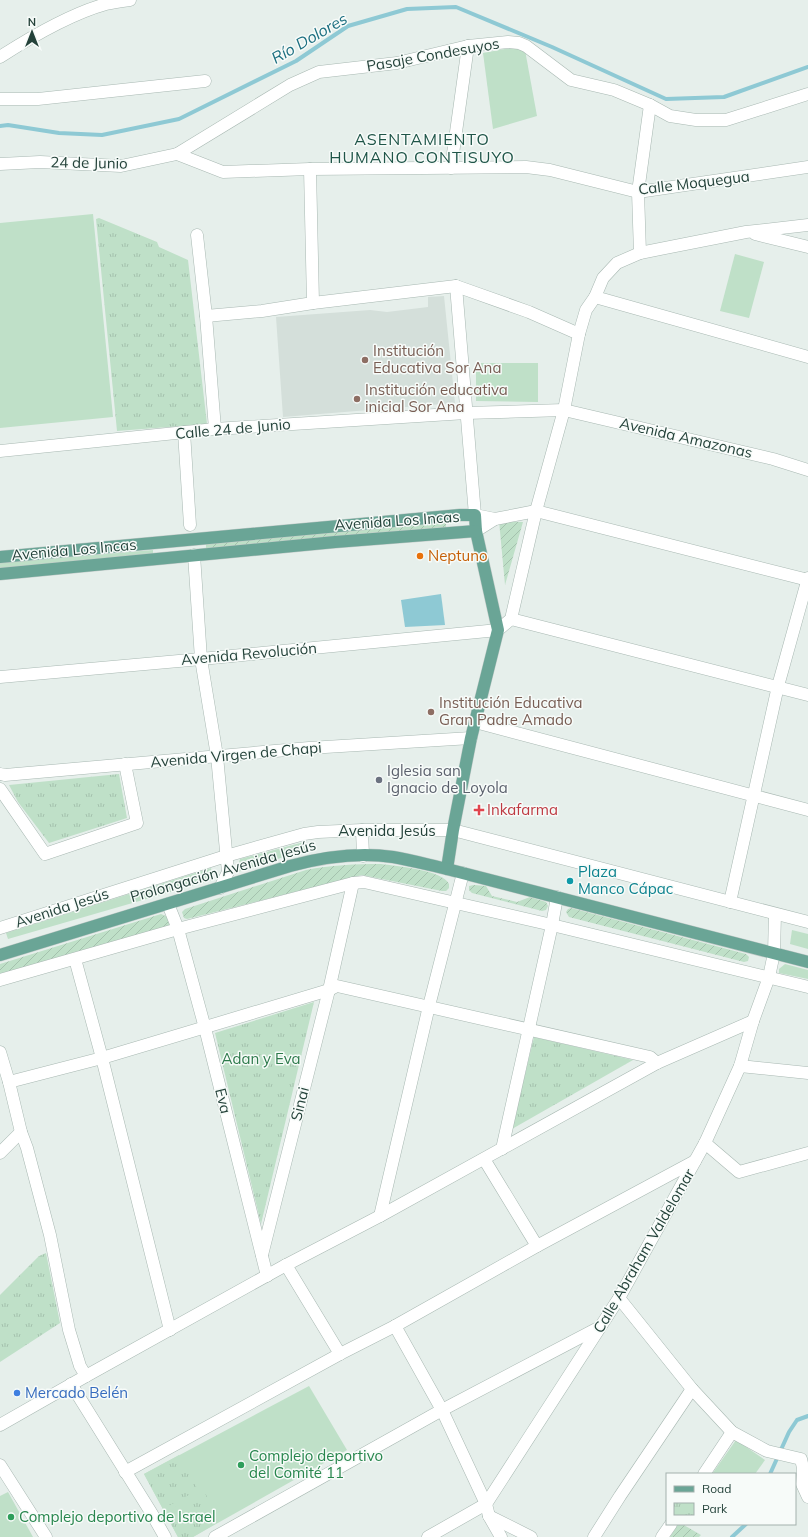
<svg xmlns="http://www.w3.org/2000/svg" width="808" height="1537" font-family="Mulish,sans-serif">
  <defs>
    <pattern id="park-tufts" width="24" height="20" patternUnits="userSpaceOnUse"><rect width="24" height="20" fill="#bfe0c8"/><path d="M3 7l-1-3M5 7V3M7 7l1-3M15 17l-1-3M17 17v-4M19 17l1-3" fill="none" stroke="#a4c1ad"/></pattern>
    <pattern id="garden-furrows" width="10" height="10" patternUnits="userSpaceOnUse"><rect width="10" height="10" fill="#bfe0c8"/><path d="M-1 1l2-2M0 10L10 0M9 11l2-2" fill="none" stroke="#a4c1ad"/></pattern>
  </defs>
  <rect width="100%" height="100%" fill="#e6efeb"/>
  <!-- built -->
  <polygon fill="#d4dfda" points="444,296 455,403 283,417 276,317 370,310 387,312 428,307 428,297"/>
  <!-- grass -->
  <g fill="#bfe0c8">
    <polygon points="520,46 525,50 537,116 493,129 483,53"/>
    <polygon points="93,214 113,417 0,428 0,223"/>
    <polygon points="735,254 764,262 749,318 720,311"/>
    <polygon points="476,363 538,363 538,402 476,401"/>
    <polygon points="153,550 153,554 0,568 0,563"/>
    <polygon points="304,842 305,850 238,872 237,869 240,859"/>
    <polygon points="211,868 212,880 8,939 6,933"/>
    <polygon points="792,930 808,934 808,949 790,944"/>
    <polygon points="785,964 808,970 808,979 779,973 779,969"/>
    <polygon points="309,1386 347,1450 193,1537 178,1537 144,1474"/>
    <polygon points="736,1440 765,1460 755,1474 712,1474"/>
    <polygon points="8,1492 33,1537 0,1537 0,1496"/>
  </g>
  <!-- park -->
  <g fill="url(#park-tufts)">
    <polygon points="99,218 157,242 159,247 188,260 207,424 117,431 96,219"/>
    <polygon points="119,774 127,818 49,843 18,802 9,785"/>
    <polygon points="314,1002 261,1224 215,1033"/>
    <polygon points="534,1037 633,1060 512,1129"/>
    <polygon points="46,1253 60,1323 0,1362 0,1295 39,1256"/>
    <polygon points="179,1455 198,1490 163,1509 144,1474"/>
    <polygon points="204,1491 220,1521 193,1537 178,1537 165,1513"/>
  </g>
  <!-- garden -->
  <g fill="url(#garden-furrows)">
    <polygon points="499,521 523,522 505,585"/>
    <polygon points="446,522 446,527 206,549 206,543"/>
    <path d="M381 864C396 866 443 870 449 884V888L446 891H442L362 875 187 919 184 918 182 912 185 909 306 870C331 865 355 864 381 864Z"/>
    <polygon points="474,885 486,886 492,896 517,902 530,897 546,902 548,906 546,910 542,911 472,893 469,890 469,886"/>
    <polygon points="571,908 746,954 749,957 748,961 744,962 569,917 566,912 568,909"/>
    <polygon points="161,914 168,917 170,921 169,925 166,927 69,954 65,959 0,974 0,964"/>
    <polygon points="678,1524 682,1524 701,1535 699,1537 670,1537"/>
  </g>
  <!-- water -->
  <polygon fill="#8ec9d4" points="441,594 445,625 405,627 401,600"/>
  <g fill="none" stroke-linecap="round" stroke-linejoin="round">
    <!-- stream -->
    <g stroke="#8ec9d4" stroke-width="4">
      <polyline points="0,126 8,125 59,133 102,135 179,119 296,61 348,26 407,9 456,7 552,47 666,99 724,97 808,67"/>
      <polyline points="770,1474 789,1432 797,1420 808,1416"/>
      <polyline points="732,1537 746,1524"/>
    </g>
    <!-- minor casing -->
    <g stroke="#a8b8b2" stroke-width="13">
      <g id="minor">
        <path d="M0 57C31 37 70 14 106 4 114 2 122 1 130 0"/>
        <polyline points="0,99 38,99 205,81"/>
        <polyline points="177,154 223,172 310,169 526,167 550,170 638,192 808,167"/>
        <polyline points="0,164 40,162 121,166 177,154 290,85 319,72 397,63 468,46 508,42 519,43 526,46 571,80 614,90 650,105 670,116 696,120 726,120 808,94"/>
        <polyline points="451,168 468,46"/>
        <polyline points="310,169 313,303"/>
        <polyline points="755,234 808,247"/>
        <polyline points="197,235 206,316 215,429"/>
        <polyline points="640,253 638,192 650,105"/>
        <polyline points="456,286 475,515 495,519"/>
        <polyline points="595,297 808,357"/>
        <polyline points="206,316 262,311 313,303 456,286 529,312 579,334"/>
        <polyline points="184,432 190,525"/>
        <polyline points="0,451 215,429 466,413 564,410 773,459 808,470"/>
        <polyline points="476,531 495,519 536,511 808,580"/>
        <polyline points="194,555 201,659 217,756 228,872 220,888"/>
        <polyline points="511,619 808,695"/>
        <polyline points="0,677 201,659 498,630 511,619 536,511 564,410 579,334 586,310 595,297 603,278 617,263 640,253 746,232 808,225"/>
        <polyline points="475,722 808,810"/>
        <polyline points="0,774 5,775 309,748 471,738"/>
        <polyline points="0,789 45,854 137,823 125,764"/>
        <polyline points="362,830 363,856"/>
        <polyline points="730,902 778,686 808,578"/>
        <polyline points="168,904 178,929 205,1028 267,1276"/>
        <polyline points="0,928 226,856 304,834 318,832 362,830 453,830 808,922"/>
        <polyline points="75,959 102,1058 170,1330"/>
        <polyline points="0,980 178,929 353,883 364,882 552,925 808,987"/>
        <polyline points="0,1052 9,1082 21,1132 27,1148 50,1235 69,1330 80,1366 86,1376"/>
        <polyline points="740,1066 808,1073"/>
        <polyline points="9,1082 102,1058 329,990 337,986 650,1057 657,1063"/>
        <polyline points="705,1143 739,1172 808,1153"/>
        <polyline points="502,1149 552,925 557,897"/>
        <polyline points="0,1153 21,1132"/>
        <polyline points="484,1159 537,1246"/>
        <polyline points="380,1216 429,1006 463,873"/>
        <polyline points="262,1255 329,990 353,883"/>
        <polyline points="286,1265 340,1354"/>
        <polyline points="619,1298 692,1389 732,1432 767,1451 801,1459 803,1468 802,1484 808,1497"/>
        <polyline points="395,1326 442,1410 486,1504 489,1516 501,1537"/>
        <polyline points="71,1384 152,1514 165,1537"/>
        <polyline points="0,1425 86,1376 286,1265 380,1216 657,1063 753,1021"/>
        <polyline points="0,1465 46,1537"/>
        <polyline points="125,1472 340,1354 395,1326 537,1246 695,1161"/>
        <polyline points="704,1474 732,1432"/>
        <polyline points="489,1516 531,1537"/>
        <polyline points="215,1537 442,1410 600,1327"/>
        <polyline points="428,1537 486,1504 619,1298 705,1143 740,1066 753,1021 769,977 774,953 775,914"/>
        <polyline points="594,1537 620,1496 692,1389"/>
        <polyline points="662,1537 671,1524"/>
      </g>
    </g>
    <!-- major casing -->
    <g stroke="#c2cac8" stroke-width="13">
      <g id="major">
        <polyline points="0,557 460,515 475,515 476,531 498,630 471,738 453,830 447,869"/>
        <polyline points="0,574 335,542 476,531"/>
        <path d="M0 955 290 866C323 857 359 852 393 857 411 860 429 865 447 869L808 962"/>
      </g>
    </g>
    <!-- minor -->
    <use href="#minor" stroke="#fff" stroke-width="12"/>
    <!-- major -->
    <use href="#major" stroke="#6aa596" stroke-width="12"/>
  </g>
  <!-- markers -->
  <g fill="#8d6e63" stroke="#f7fbf9" stroke-width="1.5">
    <circle cx="365" cy="360" r="4"/>
    <circle cx="357" cy="399" r="4"/>
    <circle cx="431" cy="712" r="4"/>
  </g>
  <circle fill="#e8710a" stroke="#f7fbf9" stroke-width="1.5" cx="420" cy="556" r="4"/>
  <circle fill="#6b7280" stroke="#f7fbf9" stroke-width="1.5" cx="379" cy="780" r="4"/>
  <path fill="#e0444e" stroke="#f7fbf9" stroke-width="1.5" d="M477 804h4v4h4v4h-4v4h-4v-4h-4v-4h4z"/>
  <circle fill="#0f9aa8" stroke="#f7fbf9" stroke-width="1.5" cx="570" cy="881" r="4"/>
  <circle fill="#3f7fe0" stroke="#f7fbf9" stroke-width="1.5" cx="17" cy="1393" r="4"/>
  <g fill="#2e9e5b" stroke="#f7fbf9" stroke-width="1.5">
    <circle cx="241" cy="1465" r="4"/>
    <circle cx="11" cy="1517" r="4"/>
  </g>
  <g text-anchor="middle" stroke-width="3" stroke-linejoin="round" paint-order="stroke">
    <!-- street labels -->
    <g font-size="15" fill="#24423a" stroke="#f7fbf9">
      <text transform="translate(433 55) rotate(-10)" y="5">Pasaje Condesuyos</text>
      <text transform="translate(89 163) rotate(1)" y="5">24 de Junio</text>
      <text transform="translate(694 183) rotate(-7)" y="5">Calle Moquegua</text>
      <text transform="translate(233 429) rotate(-5)" y="5">Calle 24 de Junio</text>
      <text transform="translate(686 438) rotate(13)" y="5">Avenida Amazonas</text>
      <text transform="translate(397 521) rotate(-4)" y="5">Avenida Los Incas</text>
      <text transform="translate(74 550) rotate(-5)" y="5">Avenida Los Incas</text>
      <text transform="translate(249 654) rotate(-5)" y="5">Avenida Revolución</text>
      <text transform="translate(236 755) rotate(-5)" y="5">Avenida Virgen de Chapi</text>
      <text x="387" y="836">Avenida Jesús</text>
      <text transform="translate(223 871) rotate(-16)" y="5">Prolongación Avenida Jesús</text>
      <text transform="translate(62 908) rotate(-18)" y="5">Avenida Jesús</text>
      <text transform="translate(223 1101) rotate(76)" y="5">Eva</text>
      <text transform="translate(300 1104) rotate(-76)" y="5">Sinai</text>
      <text transform="translate(644 1251) rotate(-60)" y="5">Calle Abraham Valdelomar</text>
    </g>
    <!-- education labels -->
    <g font-size="15" fill="#785e54" stroke="#f7fbf9" text-anchor="start">
      <text x="373" y="356">Institución<tspan x="373" dy="17">Educativa Sor Ana</tspan></text>
      <text x="365" y="395">Institución educativa<tspan x="365" dy="17">inicial Sor Ana</tspan></text>
      <text x="439" y="708">Institución Educativa<tspan x="439" dy="17">Gran Padre Amado</tspan></text>
    </g>
    <!-- food labels -->
    <g font-size="15" fill="#c56008" stroke="#f7fbf9" text-anchor="start">
      <text x="428" y="561">Neptuno</text>
    </g>
    <!-- worship labels -->
    <g font-size="15" fill="#5b616d" stroke="#f7fbf9" text-anchor="start">
      <text x="387" y="776">Iglesia san<tspan x="387" dy="17">Ignacio de Loyola</tspan></text>
    </g>
    <!-- health labels -->
    <g font-size="15" fill="#be3a42" stroke="#f7fbf9" text-anchor="start">
      <text x="487" y="815">Inkafarma</text>
    </g>
    <!-- culture labels -->
    <g font-size="15" fill="#0d838f" stroke="#f7fbf9" text-anchor="start">
      <text x="578" y="877">Plaza<tspan x="578" dy="17">Manco Cápac</tspan></text>
    </g>
    <!-- park labels -->
    <g font-size="15" fill="#2d7a4b" stroke="#f7fbf9">
      <text x="261" y="1064">Adan y Eva</text>
    </g>
    <!-- shop labels -->
    <g font-size="15" fill="#366cbe" stroke="#f7fbf9" text-anchor="start">
      <text x="25" y="1398">Mercado Belén</text>
    </g>
    <!-- leisure labels -->
    <g font-size="15" fill="#27864d" stroke="#f7fbf9" text-anchor="start">
      <text x="249" y="1461">Complejo deportivo<tspan x="249" dy="17">del Comité 11</tspan></text>
      <text x="19" y="1522">Complejo deportivo de Israel</text>
    </g>
    <!-- water labels -->
    <g font-size="16" font-style="italic" fill="#1c6f80" stroke="#f7fbf9">
      <text transform="translate(309 38) rotate(-30)" y="6">Río Dolores</text>
    </g>
    <!-- neighbourhood labels -->
    <g font-size="16" letter-spacing="1" fill="#1f5548" stroke="#f7fbf9">
      <text x="422" y="145">ASENTAMIENTO<tspan x="422" dy="18">HUMANO CONTISUYO</tspan></text>
    </g>
  </g>
  <!-- legend -->
  <rect x="666" y="1473" width="130" height="52" fill="#f7fbf9" stroke="#a3b1ad"/>
  <rect x="674" y="1486" width="20" height="6" fill="#6aa596" stroke="#a3b1ad"/>
  <text x="702" y="1493" font-size="12" fill="#24423a">Road</text>
  <rect x="674" y="1503" width="20" height="12" fill="url(#park-tufts)" stroke="#a3b1ad"/>
  <text x="702" y="1513" font-size="12" fill="#24423a">Park</text>
  <!-- north arrow -->
  <g transform="translate(32 32)" stroke="#f7fbf9" stroke-width="3" paint-order="stroke">
  <path d="M0-3L7 15L0 10L-7 15Z" fill="#24423a"/>
  <text y="-6" font-size="11" font-weight="bold" text-anchor="middle" fill="#24423a">N</text>
  </g>
</svg>
